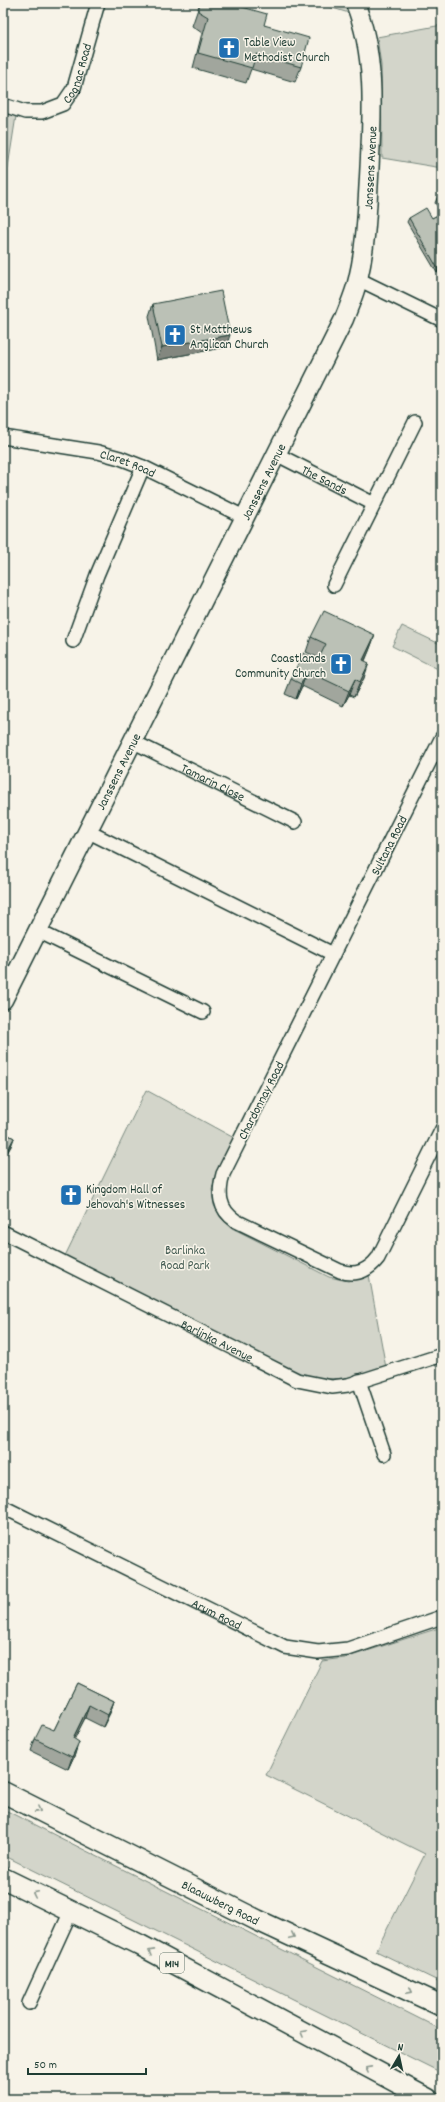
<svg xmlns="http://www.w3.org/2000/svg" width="445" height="2102" font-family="Dekko,sans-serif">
  <rect width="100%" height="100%" fill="#f7f3e8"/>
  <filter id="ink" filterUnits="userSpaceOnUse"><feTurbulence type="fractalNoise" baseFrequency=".025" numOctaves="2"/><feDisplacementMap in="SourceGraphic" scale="8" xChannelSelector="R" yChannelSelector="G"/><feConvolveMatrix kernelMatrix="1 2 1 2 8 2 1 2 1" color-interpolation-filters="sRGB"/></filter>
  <g filter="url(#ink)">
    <!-- green -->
    <g fill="#d3d5ca" stroke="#79897f">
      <polygon points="316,3 344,3 349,13"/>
      <polygon points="442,25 442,168 382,158 381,65 377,37"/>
      <polygon points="3,113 16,116 3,199"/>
      <polygon points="402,626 442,645 442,671 392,646"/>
      <path d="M146 1090 234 1138 216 1173 212 1189 214 1205 221 1218 232 1228 329 1277 348 1281 369 1275 386 1368C349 1378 338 1383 300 1374L65 1256Z"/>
      <polygon points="442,1627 442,1983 376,1951 425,1854 266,1775 322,1661 345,1658"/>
      <polygon points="3,1809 442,2030 442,2073 3,1855"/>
    </g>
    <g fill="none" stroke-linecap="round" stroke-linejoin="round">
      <!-- street casing -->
      <g stroke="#1f3d34" stroke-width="16">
        <g id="street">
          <path id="s1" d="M3 105 25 112H42L63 104 74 88 98 3"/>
          <polyline points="358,279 442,320"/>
          <path id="s2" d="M3 437 98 452 120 458 143 467 244 517"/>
          <path id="s3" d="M276 454 374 504"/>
          <polyline points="334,585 415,422"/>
          <polyline points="73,641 97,575 143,467"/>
          <path d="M442 737 223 1174C218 1193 218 1209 236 1221L340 1271C356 1276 368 1271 378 1258L442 1129"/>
          <path id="s4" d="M132 741 295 822"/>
          <polyline points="87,831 333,954"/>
          <polyline points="38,931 203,1012"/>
          <path id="s5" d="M3 1232 297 1380 332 1387 348 1385 442 1355"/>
          <polyline points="359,1381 384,1454"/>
          <path id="s6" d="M3 1507 285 1647 318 1652 348 1649 442 1617"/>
          <polyline points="29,2003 71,1911"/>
        </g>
      </g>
      <!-- secondary casing -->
      <g stroke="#1f3d34" stroke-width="21">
        <g id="secondary">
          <path id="s7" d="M3 1000 344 319C349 306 355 293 358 279 366 246 367 211 369 177 372 119 377 57 355 3"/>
        </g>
      </g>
      <!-- primary casing -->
      <g stroke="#1f3d34" stroke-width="23">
        <g id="primary">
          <path id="s8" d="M3 1792 257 1920 442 2006"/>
          <polyline points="3,1878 140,1945 428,2099"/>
        </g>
      </g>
      <!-- street -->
      <use href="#street" stroke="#f7f3e8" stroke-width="13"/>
      <!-- secondary -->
      <use href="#secondary" stroke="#f7f3e8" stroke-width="18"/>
      <!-- primary -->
      <use href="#primary" stroke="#f7f3e8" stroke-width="20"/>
    </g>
    <!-- wall -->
    <g fill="#a1a69d" stroke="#1f3d34">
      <polygon points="200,3 209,3 211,4 212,3 228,3 264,25 301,67 295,82 251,69 246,83 193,68 202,33 192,26"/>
      <polygon points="442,190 442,270 437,273 407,222 409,218 432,218 442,213 435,203 440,191"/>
      <polygon points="153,304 226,347 157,360 149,316"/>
      <polygon points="375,635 369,651 365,661 364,678 354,697 349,695 343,706 302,686 296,699 285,694 291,679 318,660 319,658 306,652 311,637"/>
      <polygon points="3,1132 14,1138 11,1146 5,1157 3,1156"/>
      <polygon points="77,1683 114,1701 110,1713 103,1727 85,1718 74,1739 75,1754 68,1769 31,1751 35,1739 54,1730"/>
    </g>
    <!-- shaded-wall -->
    <g fill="#83877f" stroke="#1f3d34">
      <polygon points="442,267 442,270 437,273 438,269"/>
      <polygon points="230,335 226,347 157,360 162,347"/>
      <polygon points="375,635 369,651 358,675 363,660"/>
      <polygon points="369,663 364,678 354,697 360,682"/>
      <polygon points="307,671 302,686 296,699 301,684"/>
      <polygon points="355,679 349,695 343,706 349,691"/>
      <polygon points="14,1138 11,1146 5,1157 8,1149"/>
      <polygon points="114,1701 110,1713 103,1727 108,1715"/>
      <polygon points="89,1705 85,1718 69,1750 73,1738"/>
      <polygon points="79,1742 75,1754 68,1769 72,1757"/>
    </g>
    <!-- building -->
    <g fill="#bbc1b6" stroke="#1f3d34">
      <polygon points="200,3 209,3 212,5 212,3 228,3 267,14 264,25 309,38 301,67 256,54 252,68 198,53 208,17 198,11"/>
      <polygon points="442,190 442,194 440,191"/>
      <polygon points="426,208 432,218 442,213 442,267 438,269 409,218"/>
      <polygon points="221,291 230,335 162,347 153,304"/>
      <polygon points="324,611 375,635 363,660 369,663 360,682 355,679 349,691 307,671 301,684 291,679 303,653 318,660 326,644 311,637"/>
      <polygon points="3,1132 14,1138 8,1149 6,1148 3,1153"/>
      <polygon points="77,1683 114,1701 108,1715 89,1705 73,1738 79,1742 72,1757 35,1739 42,1725 54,1730"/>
    </g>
    <!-- one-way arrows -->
    <defs><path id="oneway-chevron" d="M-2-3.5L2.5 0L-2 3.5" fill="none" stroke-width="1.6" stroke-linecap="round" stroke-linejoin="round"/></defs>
    <g stroke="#8b988e">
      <use href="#oneway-chevron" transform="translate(38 1810) rotate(28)"/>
      <use href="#oneway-chevron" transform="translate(35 1894) rotate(-154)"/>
      <use href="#oneway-chevron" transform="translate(292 1936) rotate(25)"/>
      <use href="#oneway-chevron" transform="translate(151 1952) rotate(-151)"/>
      <use href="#oneway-chevron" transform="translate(410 1991) rotate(26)"/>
      <use href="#oneway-chevron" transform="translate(303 2033) rotate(-151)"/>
      <use href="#oneway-chevron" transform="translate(368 2069) rotate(-152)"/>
    </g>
  </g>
  <!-- icons -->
  <defs>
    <g id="church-square" transform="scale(1.15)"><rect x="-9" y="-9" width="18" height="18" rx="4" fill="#1f6fb2" stroke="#f7f3e8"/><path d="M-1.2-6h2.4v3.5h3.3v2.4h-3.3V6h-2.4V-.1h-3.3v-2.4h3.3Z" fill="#fff"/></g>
  </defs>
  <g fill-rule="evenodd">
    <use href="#church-square" x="229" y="48"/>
    <use href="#church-square" x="175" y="335"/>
    <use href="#church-square" x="341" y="664"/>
    <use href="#church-square" x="71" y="1195"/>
  </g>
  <g text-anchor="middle" stroke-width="3" stroke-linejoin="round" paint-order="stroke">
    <!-- shield labels -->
    <rect fill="#f7f3e8" stroke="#60746a" stroke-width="1" x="160" y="1953" width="24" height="20" rx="3"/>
    <g font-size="12" font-weight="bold" fill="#1f3d34">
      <text x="172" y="1967">M14</text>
    </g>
    <!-- poi labels -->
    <g font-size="13" fill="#1f3d34" stroke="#f7f3e8" text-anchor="start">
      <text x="244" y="46">Table View<tspan x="244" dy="15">Methodist Church</tspan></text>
      <text x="190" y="333">St Matthews<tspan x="190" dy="15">Anglican Church</tspan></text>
      <text x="326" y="662" text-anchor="end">Coastlands<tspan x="326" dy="15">Community Church</tspan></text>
      <text x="86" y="1193">Kingdom Hall of<tspan x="86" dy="15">Jehovah's Witnesses</tspan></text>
    </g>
    <!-- street labels -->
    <g font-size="13" fill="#1f3d34" stroke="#f7f3e8">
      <text dy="5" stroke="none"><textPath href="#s1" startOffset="97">Cognac Road</textPath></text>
      <text dy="5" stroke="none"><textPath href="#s7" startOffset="916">Janssens Avenue</textPath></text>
      <text dy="5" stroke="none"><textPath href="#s2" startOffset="128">Claret Road</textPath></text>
      <text dy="5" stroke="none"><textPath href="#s3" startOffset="55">The Sands</textPath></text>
      <text dy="5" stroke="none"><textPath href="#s7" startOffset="580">Janssens Avenue</textPath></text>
      <text dy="5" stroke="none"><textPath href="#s7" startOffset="256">Janssens Avenue</textPath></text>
      <text dy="5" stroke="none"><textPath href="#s4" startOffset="91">Tamarin Close</textPath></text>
      <text transform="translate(388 845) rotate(-63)" y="5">Sultana Road</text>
      <text transform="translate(260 1100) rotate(-63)" y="5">Chardonnay Road</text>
      <text dy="5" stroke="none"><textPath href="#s5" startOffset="240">Barlinka Avenue</textPath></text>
      <text dy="5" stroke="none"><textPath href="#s6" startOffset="239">Arum Road</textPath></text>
      <text dy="5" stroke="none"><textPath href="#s8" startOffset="244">Blaauwberg Road</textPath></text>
    </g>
    <!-- park labels -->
    <g font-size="13" fill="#435b52" stroke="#f7f3e8">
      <text x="185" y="1254">Barlinka<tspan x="185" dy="15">Road Park</tspan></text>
    </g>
  </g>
  <!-- margin -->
  <rect width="445" height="2102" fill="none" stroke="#f7f3e8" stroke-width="16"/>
  <rect x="8" y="8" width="429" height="2086" fill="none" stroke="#1f3d34" stroke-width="1.5" filter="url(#ink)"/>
  <!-- north arrow -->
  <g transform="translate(399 2056) rotate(9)" stroke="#f7f3e8" stroke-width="3" paint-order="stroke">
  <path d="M0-3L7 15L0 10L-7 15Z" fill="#1f3d34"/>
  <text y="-6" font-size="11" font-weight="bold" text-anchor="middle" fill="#1f3d34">N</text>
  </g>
  <!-- scale -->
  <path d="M28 2068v6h118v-6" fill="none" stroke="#1f3d34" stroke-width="2"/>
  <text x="34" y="2068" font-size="12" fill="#1f3d34" stroke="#f7f3e8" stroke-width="3" paint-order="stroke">50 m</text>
</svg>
